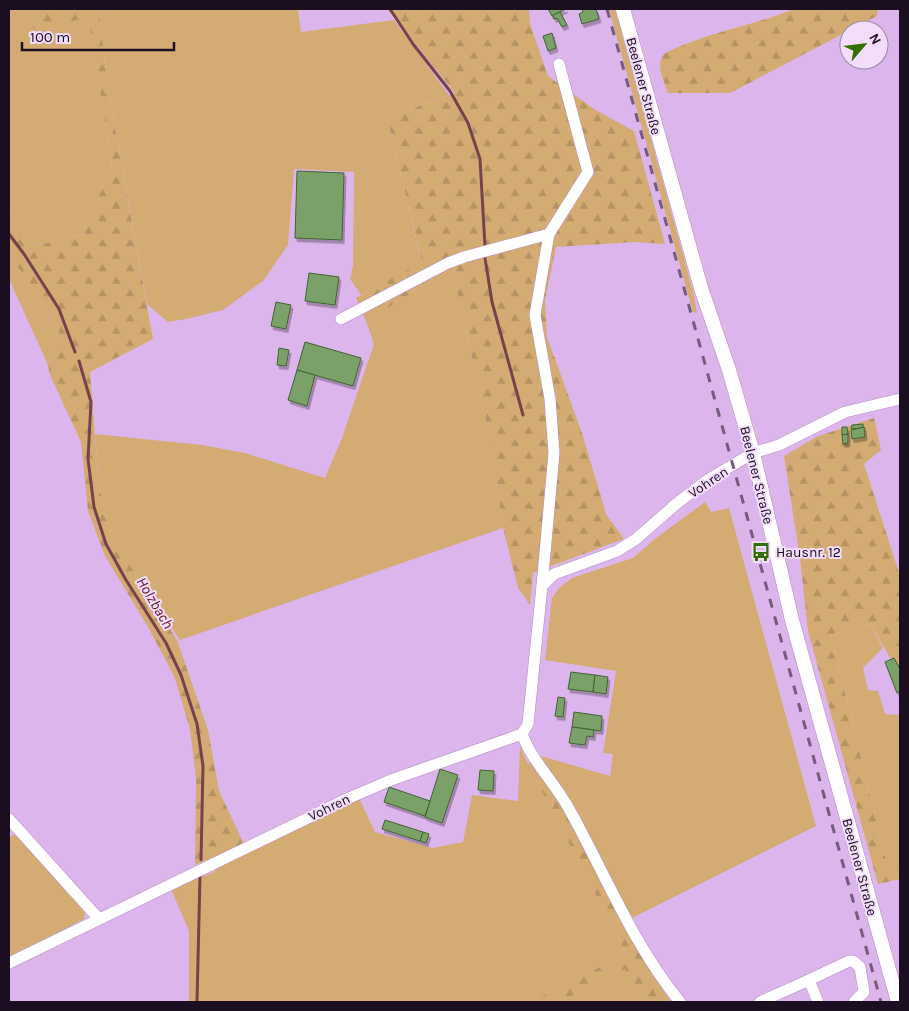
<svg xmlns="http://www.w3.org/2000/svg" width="909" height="1011" font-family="Karla,sans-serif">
  <defs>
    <pattern id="forest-firs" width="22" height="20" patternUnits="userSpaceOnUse" patternTransform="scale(1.25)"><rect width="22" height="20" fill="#d4ac73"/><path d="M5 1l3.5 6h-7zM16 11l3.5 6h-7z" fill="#b59363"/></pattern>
    <filter id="shadow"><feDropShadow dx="2" dy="3.5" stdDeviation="0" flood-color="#0004"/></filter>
  </defs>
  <rect width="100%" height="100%" fill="#dcb5ec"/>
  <!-- grass -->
  <g fill="#d4ac73">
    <polygon points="9,9 27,9 32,28 41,32 88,15 112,165 83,234 33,246 9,213"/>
    <polygon points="99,9 298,9 301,32 394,20 449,95 387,118 422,263 361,295 350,279 353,266 354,172 294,169 288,245 263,281 223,310 186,319 168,322 147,304 107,83"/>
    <polygon points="609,9 615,9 693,291 697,313 693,312"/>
    <polygon points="9,255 36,292 59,333 48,365 9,279"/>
    <polygon points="452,269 489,435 503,528 180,640 141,584 109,528 99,487 95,434 202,445 245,453 325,478 342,438 374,344 366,321"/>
    <polygon points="705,502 711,512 729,508 816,826 632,918 571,805 541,756 610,776 613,754 603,753 616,671 545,660 552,598 559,588 572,578 633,558 656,538"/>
    <polygon points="870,624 883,648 863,668 868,690 878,691 885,714 900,715 900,870 889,873 831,635 860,625"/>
    <polygon points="520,746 528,764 626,954 530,1002 189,1002 189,931 171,889 214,872 222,864 359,798 375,832 433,848 463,842 472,795 518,801"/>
    <polygon points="16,834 85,910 84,919 9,957 9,837"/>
    <polygon points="626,968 631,1002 560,1002"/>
  </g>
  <!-- forest -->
  <g fill="url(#forest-firs)">
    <polygon points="27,9 99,9 107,83 153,339 90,372 99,487 109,528 141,584 177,640 208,730 219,791 244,844 195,865 196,779 190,729 174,676 148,627 105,556 88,511 81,442 50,375 48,365 59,333 36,292 9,255 9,213 33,246 83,234 112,165 88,16 41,32 32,28"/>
    <polygon points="387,9 529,9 530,24 548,76 594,109 634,131 665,244 635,242 556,247 545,301 547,337 582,433 606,514 624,539 533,573 530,605 518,588 503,528 489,435 452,269 366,321 356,298 422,262 387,118 455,93"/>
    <path d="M794 9H878L877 16 730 93H668C664 80 654 64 665 53 706 33 752 26 794 9Z"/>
    <polygon points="874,418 881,450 864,464 900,576 900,674 870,624 860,625 831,635 889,873 900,870 900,879 878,884 808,631 800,559 784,456 818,436"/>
    <polygon points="532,760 563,805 646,965 671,1002 631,1002 625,969 560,1002 530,1002 626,954 528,764"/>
  </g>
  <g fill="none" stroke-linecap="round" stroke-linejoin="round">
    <!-- stream -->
    <g stroke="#77424c" stroke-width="3">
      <polyline points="390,9 413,44 450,91 468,123 480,159 485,246"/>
      <polyline points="9,234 24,254 59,309 75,352"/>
      <polyline points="485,258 492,302 523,415"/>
      <polyline points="79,361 91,402 88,459 94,507 106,544 126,580 166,643 181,675 197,724 203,766 201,860"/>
      <polyline points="197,1002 200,876"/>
    </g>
  </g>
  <!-- building -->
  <g fill="#7aa168" stroke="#416331" filter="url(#shadow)">
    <polygon points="548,9 566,9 552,16"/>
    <polygon points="582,9 596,9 599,19 582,24 579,14 583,12"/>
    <polygon points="560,12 567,25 562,27 557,18 554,19 553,15"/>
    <polygon points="552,33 556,48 548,51 543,36"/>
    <polygon points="297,171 344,173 342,240 295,238"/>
    <polygon points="309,273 339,277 335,305 305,301"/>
    <polygon points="276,302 291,305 286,329 271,326"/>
    <polygon points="305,342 361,358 353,386 297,370"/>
    <polygon points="279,348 289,350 286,366 277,365"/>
    <polygon points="297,370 315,375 307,406 288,400"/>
    <polygon points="863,424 863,428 851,429 852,425"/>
    <polygon points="842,427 847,427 848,434 842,435"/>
    <polygon points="864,427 865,437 852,439 851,430"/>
    <polygon points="848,434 848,443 843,444 842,435"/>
    <polygon points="894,658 900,669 900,691 897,693 885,662"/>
    <polygon points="571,672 595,675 593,692 568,689"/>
    <polygon points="595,675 608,677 606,694 593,692"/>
    <polygon points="558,697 565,698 563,717 555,716"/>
    <polygon points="574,712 602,716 601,731 572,727"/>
    <polygon points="572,727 594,730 593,737 587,736 585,745 569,743"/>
    <polygon points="440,769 458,775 442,823 425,817"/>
    <polygon points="480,770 494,771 493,791 478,790"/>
    <polygon points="389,787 430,801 425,816 384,802"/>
    <polygon points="385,820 423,832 420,841 382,829"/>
    <polygon points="423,832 429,834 426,843 420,841"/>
  </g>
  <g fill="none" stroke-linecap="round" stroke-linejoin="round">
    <!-- minor casing -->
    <g stroke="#b18cc0" stroke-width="12">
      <g id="minor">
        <polyline points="341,319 448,263 464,257 549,234 588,172 559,64"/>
        <polyline points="542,586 554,453 550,399 535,315 549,234"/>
        <path d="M522 734C532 761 554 782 568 807 605 873 632 943 680 1002"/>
        <polyline points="9,819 99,919"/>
        <polyline points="9,963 349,798 391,780 522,734 528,724 542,586 554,574 617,551 636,539 676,504 709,479 753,453 779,445 845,412 900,399"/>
        <polyline points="809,980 849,961 853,961 860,967 864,992 854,1002"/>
        <polyline points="760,1002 809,980 818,1002"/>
      </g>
    </g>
    <!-- major casing -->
    <g stroke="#b18cc0" stroke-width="15">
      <polyline id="major" points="623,9 701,288 729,370 753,453 792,620 898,1002"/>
    </g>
    <!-- minor -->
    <use href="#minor" stroke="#fff" stroke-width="11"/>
    <!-- major -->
    <use href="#major" stroke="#fff" stroke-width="14"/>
    <!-- rail -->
    <polyline stroke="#755c7f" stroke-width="3" stroke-dasharray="9 9" stroke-linecap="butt" points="607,9 881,1002"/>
  </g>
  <!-- icons -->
  <defs>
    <g id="bus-bare" transform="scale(1.5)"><path d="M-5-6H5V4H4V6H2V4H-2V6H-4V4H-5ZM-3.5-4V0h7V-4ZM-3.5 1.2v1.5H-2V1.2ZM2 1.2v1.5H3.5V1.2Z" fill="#326e00" stroke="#f2defa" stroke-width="2.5" paint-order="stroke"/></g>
  </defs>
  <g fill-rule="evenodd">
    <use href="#bus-bare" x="761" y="552"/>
  </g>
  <g text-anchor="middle" stroke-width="4" stroke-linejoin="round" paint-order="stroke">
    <!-- street labels -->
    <g font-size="14" fill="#1c0e21" stroke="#f2defa">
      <text transform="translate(644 86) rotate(75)" y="5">Beelener Straße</text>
      <text transform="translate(757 475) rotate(76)" y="5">Beelener Straße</text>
      <text transform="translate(708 482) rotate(-34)" y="5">Vohren</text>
      <text transform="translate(329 807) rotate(-26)" y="5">Vohren</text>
      <text transform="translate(860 867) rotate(75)" y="5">Beelener Straße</text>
    </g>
    <!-- poi labels -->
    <g font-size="14" fill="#1c0e21" stroke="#f2defa" text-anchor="start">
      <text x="776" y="557">Hausnr. 12</text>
    </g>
    <!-- water labels -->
    <g font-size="15" font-style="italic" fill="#691021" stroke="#f2defa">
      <text transform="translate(155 603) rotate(59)" y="5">Holzbach</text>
    </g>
  </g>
  <!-- border -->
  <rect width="909" height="1011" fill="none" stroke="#1c0e21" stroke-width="20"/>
  <!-- north arrow -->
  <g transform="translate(864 45) rotate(62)"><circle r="24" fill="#f2defa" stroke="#9c8ba3"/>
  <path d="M0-4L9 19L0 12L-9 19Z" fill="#326e00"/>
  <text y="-8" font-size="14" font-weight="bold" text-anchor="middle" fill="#1c0e21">N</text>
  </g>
  <!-- scale -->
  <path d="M22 42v8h152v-8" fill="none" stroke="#1c0e21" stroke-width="2.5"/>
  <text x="30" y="42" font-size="15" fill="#1c0e21" stroke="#f2defa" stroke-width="4" paint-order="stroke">100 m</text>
</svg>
